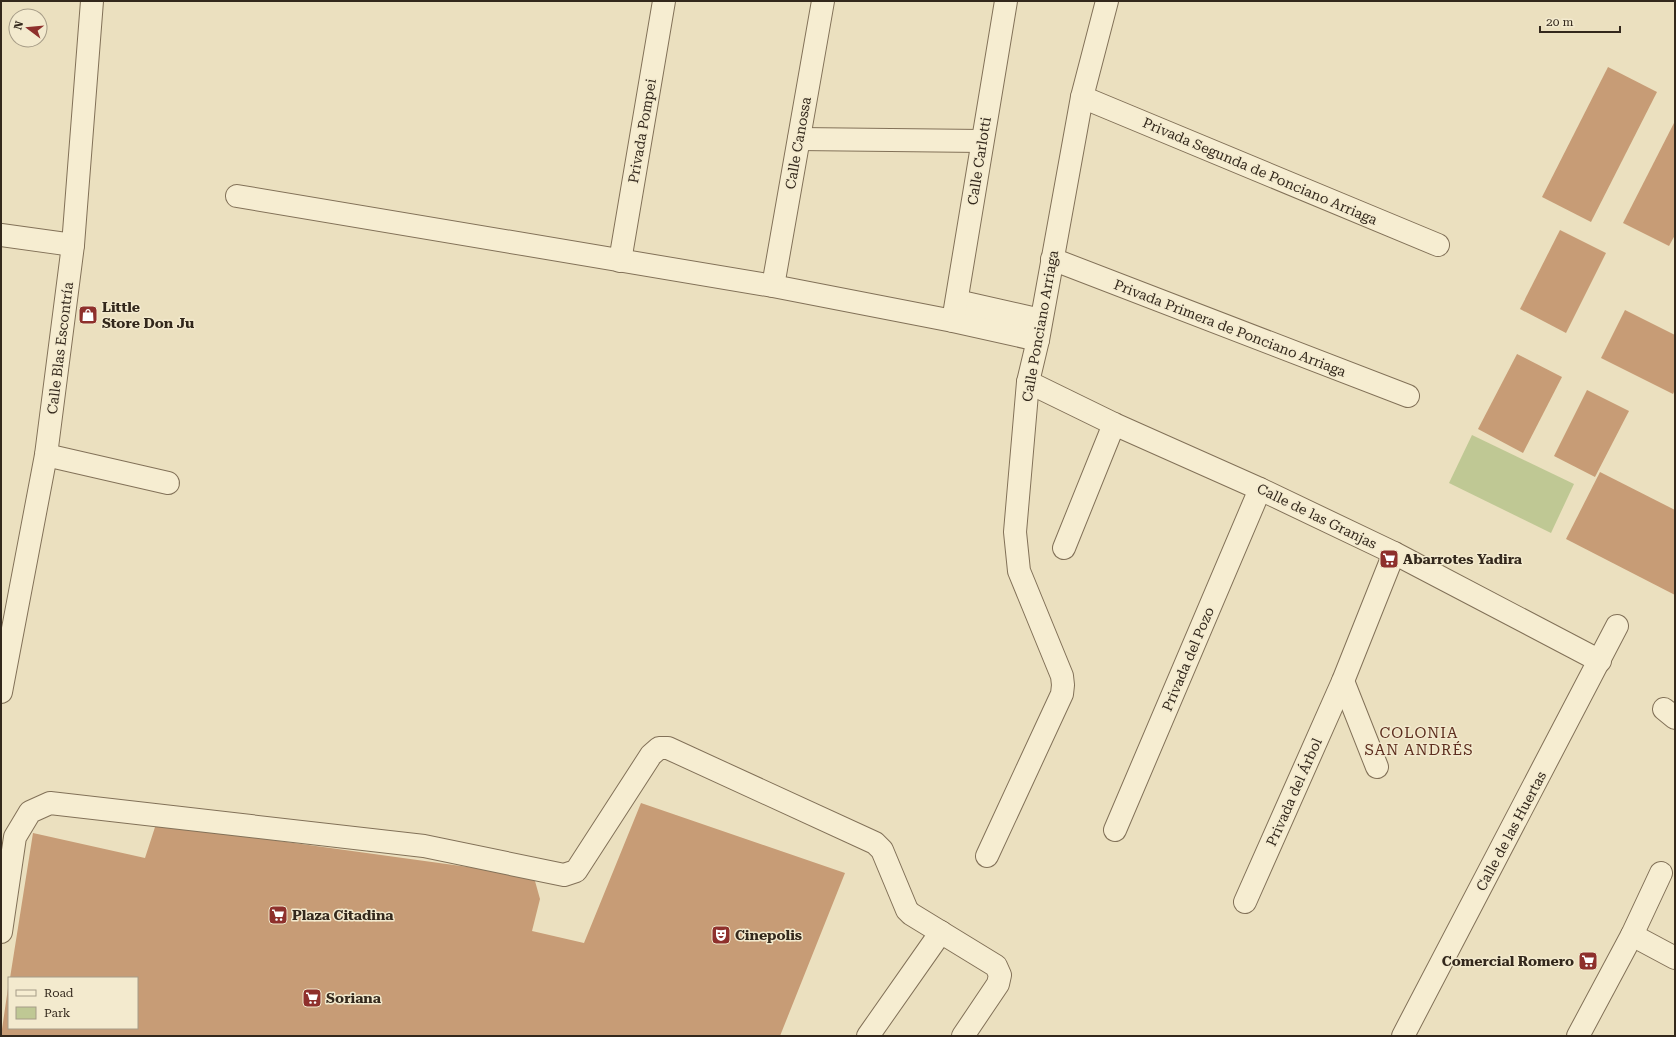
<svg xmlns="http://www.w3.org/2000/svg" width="1676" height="1037" font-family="'Roboto Serif',serif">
  <rect width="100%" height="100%" fill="#ebe0bf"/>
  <!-- green -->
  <polygon fill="#bfc894" points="1472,435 1574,484 1551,533 1449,483"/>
  <!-- building -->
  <g fill="#c79c76">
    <polygon points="1608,67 1657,92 1591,222 1542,197"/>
    <polygon points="1675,121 1675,235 1669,246 1623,223"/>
    <polygon points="1560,230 1606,253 1566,333 1520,309"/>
    <polygon points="1625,310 1675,335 1675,390 1673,394 1601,358"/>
    <polygon points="1517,354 1562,377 1523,453 1478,429"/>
    <polygon points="1587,390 1629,411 1595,477 1554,456"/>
    <polygon points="1600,472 1675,510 1675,595 1566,539"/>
    <polygon points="641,803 845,873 780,1036 1,1036 8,988 9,1028 137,1028 137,978 10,978 33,833 145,858 156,824 519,874 535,881 540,899 532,931 584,943"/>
  </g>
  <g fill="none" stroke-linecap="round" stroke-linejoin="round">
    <!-- minor casing -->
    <g stroke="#827158" stroke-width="24">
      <g id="minor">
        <polyline points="1082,97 1438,245"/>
        <polyline points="799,139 982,141"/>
        <polyline points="237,196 773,286 953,321 1038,340"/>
        <polyline points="1,235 73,245"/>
        <polyline points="1052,259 1408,396"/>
        <polyline points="620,261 664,1"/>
        <polyline points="773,286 823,1"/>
        <polyline points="957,301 1041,320"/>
        <polyline points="953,321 1006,1"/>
        <polyline points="1028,382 1114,424 1260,489 1394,553 1600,661"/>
        <polyline points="46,455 168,483"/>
        <polyline points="1064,548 1114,424"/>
        <polyline points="1343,681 1377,767"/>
        <polyline points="1,692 46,455 73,245 92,1"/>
        <polyline points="1664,709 1675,718"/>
        <polyline points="1115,830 1260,489"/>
        <polyline points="987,856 1062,694 1063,685 1062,676 1019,571 1015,532 1028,382 1038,340 1082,97 1107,1"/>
        <polyline points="1245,902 1343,681 1394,553"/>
        <polyline points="1,932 15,837 30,812 50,803 424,846 564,875 576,871 651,755 659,748 668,748 875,843 882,850 907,910 911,914 996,966 1000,975 998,984 963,1036"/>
        <polyline points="1632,935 1675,958"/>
        <polyline points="868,1036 941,932"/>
        <polyline points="1403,1036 1617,626"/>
        <polyline points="1578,1036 1632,935 1661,873"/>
      </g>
    </g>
    <!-- minor -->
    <use href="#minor" stroke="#f6edd1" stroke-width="22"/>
  </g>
  <!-- icons -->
  <defs>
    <g id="shop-square" transform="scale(1)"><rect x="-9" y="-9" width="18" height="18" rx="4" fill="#8e302c" stroke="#f3eace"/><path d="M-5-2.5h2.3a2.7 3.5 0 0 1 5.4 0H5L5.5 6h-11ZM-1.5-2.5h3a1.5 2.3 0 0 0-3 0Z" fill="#fff"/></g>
    <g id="supermarket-square" transform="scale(1)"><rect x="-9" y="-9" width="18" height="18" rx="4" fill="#8e302c" stroke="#f3eace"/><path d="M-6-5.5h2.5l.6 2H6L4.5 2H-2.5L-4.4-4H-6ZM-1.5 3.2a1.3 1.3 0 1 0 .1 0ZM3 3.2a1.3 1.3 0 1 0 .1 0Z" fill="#fff"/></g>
    <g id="theatre-square" transform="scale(1)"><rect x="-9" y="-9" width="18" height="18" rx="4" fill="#8e302c" stroke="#f3eace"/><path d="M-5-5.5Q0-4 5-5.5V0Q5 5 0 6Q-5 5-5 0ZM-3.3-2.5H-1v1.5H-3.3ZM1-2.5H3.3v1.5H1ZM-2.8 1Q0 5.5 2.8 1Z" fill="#fff"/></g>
  </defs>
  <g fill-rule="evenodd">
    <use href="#shop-square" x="88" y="315"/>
    <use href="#supermarket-square" x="1389" y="559"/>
    <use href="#supermarket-square" x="278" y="915"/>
    <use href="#theatre-square" x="721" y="935"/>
    <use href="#supermarket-square" x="1588" y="961"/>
    <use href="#supermarket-square" x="312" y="998"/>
  </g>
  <g text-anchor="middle" stroke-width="3" stroke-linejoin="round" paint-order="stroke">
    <!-- street labels -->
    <g font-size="14" fill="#33281c" stroke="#f3eace">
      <text transform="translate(642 131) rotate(-80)" y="5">Privada Pompei</text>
      <text transform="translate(798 143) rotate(-80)" y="5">Calle Canossa</text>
      <text transform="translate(979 161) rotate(-81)" y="5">Calle Carlotti</text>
      <text transform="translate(1260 171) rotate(23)" y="5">Privada Segunda de Ponciano Arriaga</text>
      <text transform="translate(1040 326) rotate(-80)" y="5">Calle Ponciano Arriaga</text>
      <text transform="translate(1230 328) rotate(21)" y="5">Privada Primera de Ponciano Arriaga</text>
      <text transform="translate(60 348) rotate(-83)" y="5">Calle Blas Escontría</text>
      <text transform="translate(1317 516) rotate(26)" y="5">Calle de las Granjas</text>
      <text transform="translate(1188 659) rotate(-67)" y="5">Privada del Pozo</text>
      <text transform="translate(1294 792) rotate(-66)" y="5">Privada del Árbol</text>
      <text transform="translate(1511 831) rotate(-62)" y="5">Calle de las Huertas</text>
    </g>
    <!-- poi labels -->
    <g font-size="14" font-weight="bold" fill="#33281c" stroke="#f3eace" text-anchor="start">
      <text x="102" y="312">Little<tspan x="102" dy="16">Store Don Ju</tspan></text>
      <text x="1403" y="564">Abarrotes Yadira</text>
      <text x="292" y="920">Plaza Citadina</text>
      <text x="735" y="940">Cinepolis</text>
      <text x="1574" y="966" text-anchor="end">Comercial Romero</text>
      <text x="326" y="1003">Soriana</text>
    </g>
    <!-- neighbourhood labels -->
    <g font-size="15" letter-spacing="1" fill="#5d2e1e" stroke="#f3eace">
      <text x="1419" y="738">COLONIA<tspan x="1419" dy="17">SAN ANDRÉS</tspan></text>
    </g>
  </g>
  <!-- border -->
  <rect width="1676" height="1037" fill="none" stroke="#33281c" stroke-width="4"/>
  <!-- legend -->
  <rect x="8" y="977" width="130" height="52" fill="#f3eace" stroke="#a69c87"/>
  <rect x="16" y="990" width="20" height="6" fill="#f6edd1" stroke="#a69c87"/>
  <text x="44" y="997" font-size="12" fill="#33281c">Road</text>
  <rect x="16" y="1007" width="20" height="12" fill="#bfc894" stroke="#a69c87"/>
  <text x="44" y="1017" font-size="12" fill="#33281c">Park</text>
  <!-- north arrow -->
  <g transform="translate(28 28) rotate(286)"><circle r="19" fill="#f3eace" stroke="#a69c87"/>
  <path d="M0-3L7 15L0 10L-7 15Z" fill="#8e302c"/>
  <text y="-6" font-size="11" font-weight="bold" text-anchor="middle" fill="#33281c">N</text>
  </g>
  <!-- scale -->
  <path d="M1540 26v6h80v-6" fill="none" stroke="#33281c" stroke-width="2"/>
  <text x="1546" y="26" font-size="12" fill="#33281c" stroke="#f3eace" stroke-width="3" paint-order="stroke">20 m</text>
</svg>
